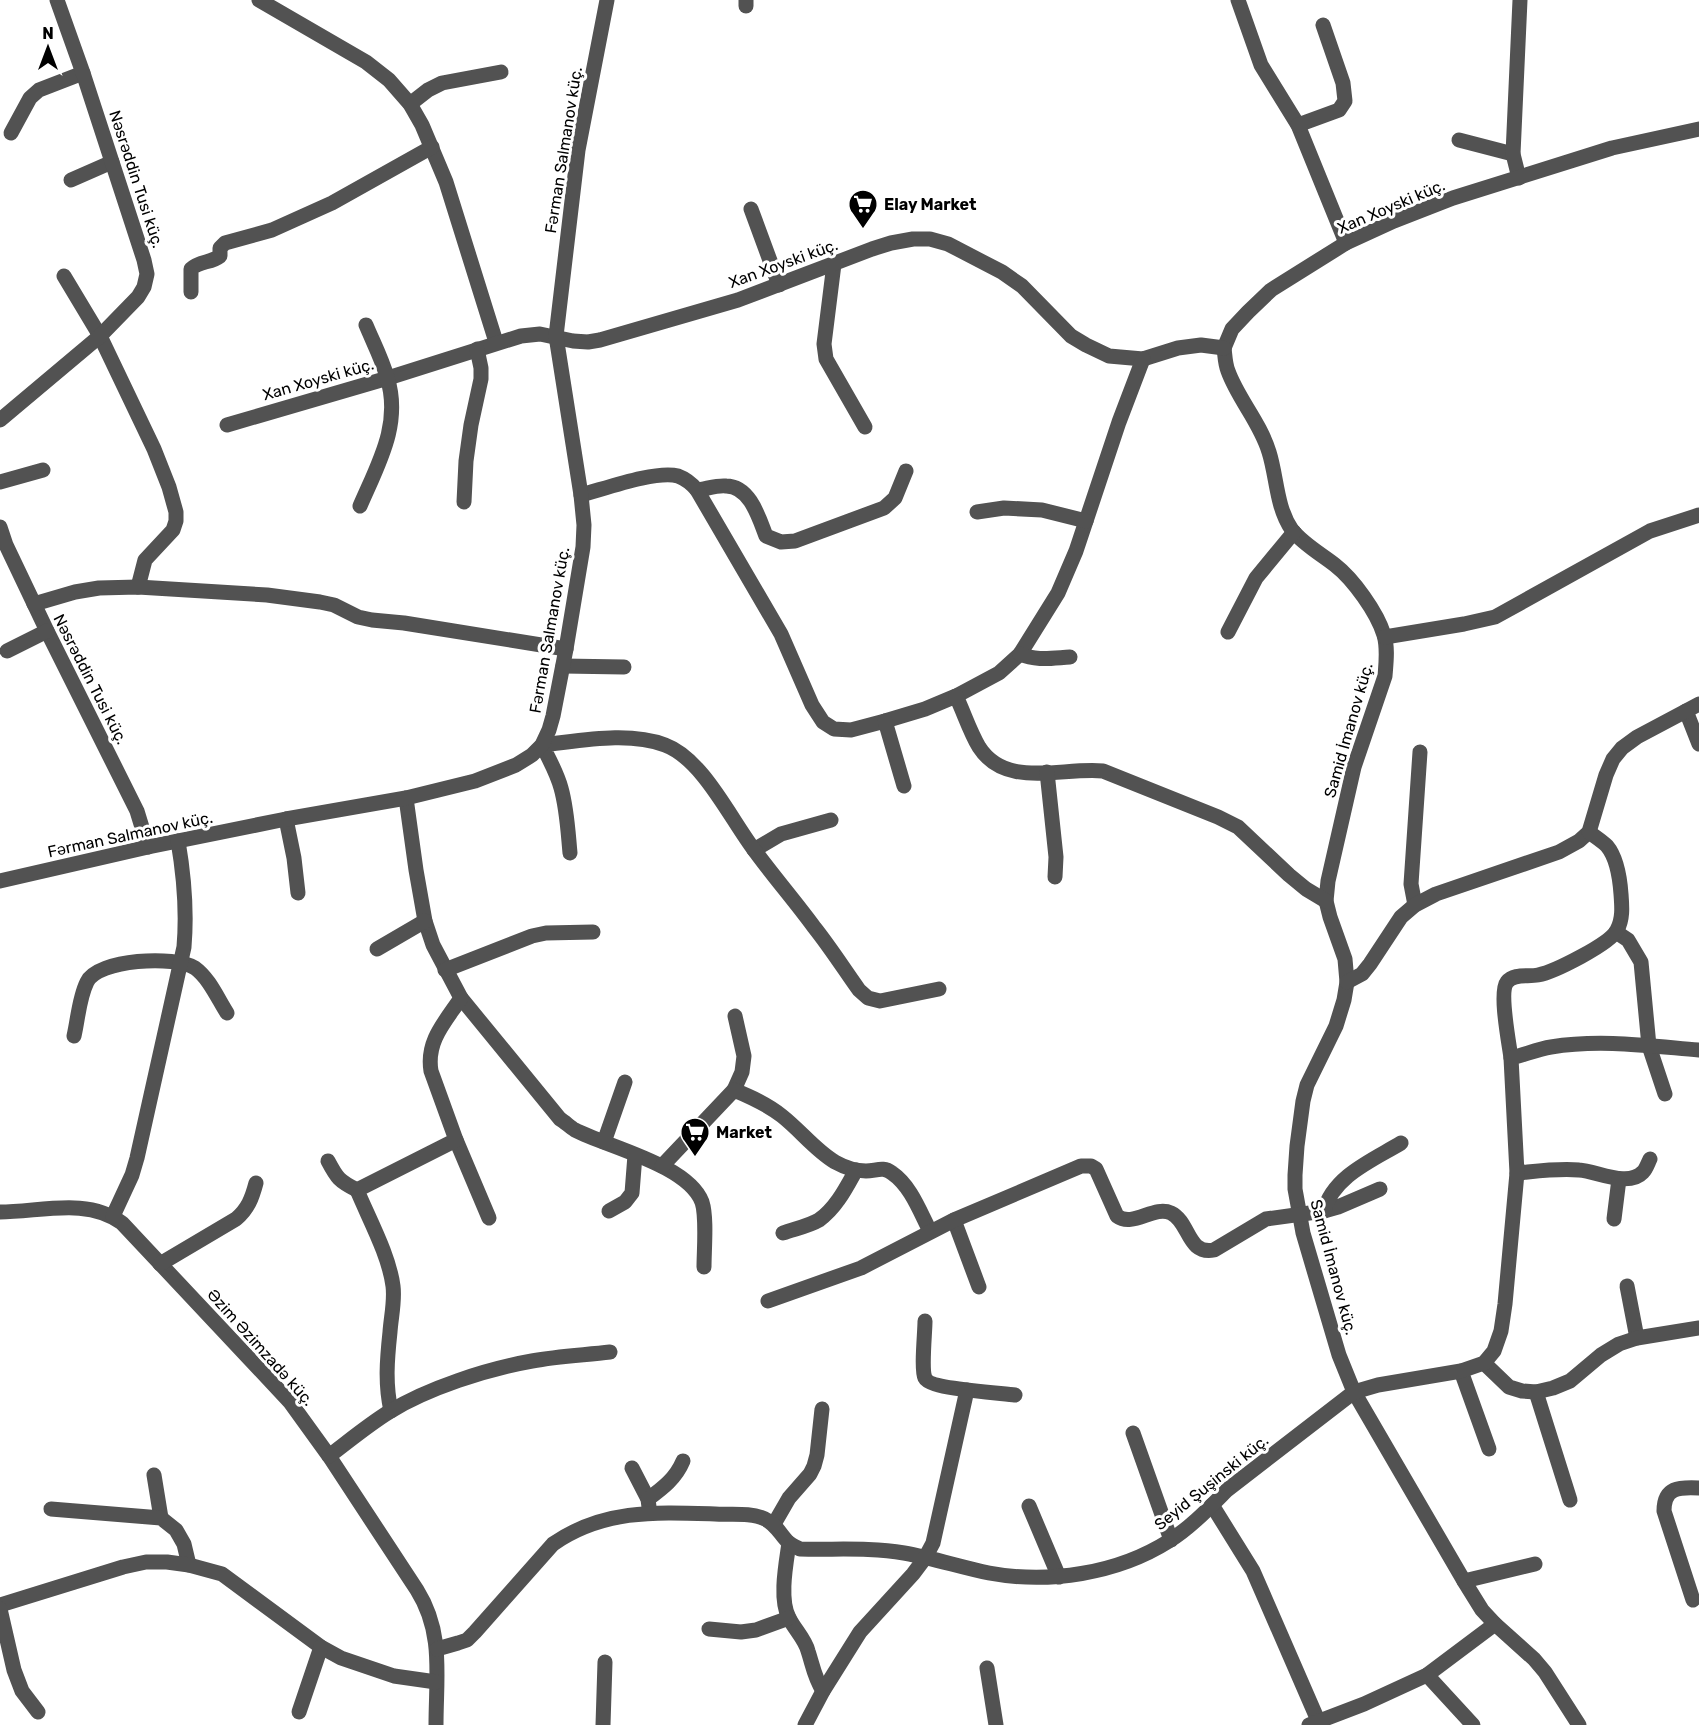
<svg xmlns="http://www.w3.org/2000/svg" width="1699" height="1725" font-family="Rubik,sans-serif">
  <rect width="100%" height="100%" fill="#fff"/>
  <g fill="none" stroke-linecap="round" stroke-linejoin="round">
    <!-- minor -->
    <g stroke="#525252" stroke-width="15">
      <polyline points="259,0 366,62 389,80 410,104 422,125 446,182 496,342"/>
      <polyline points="746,0 746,6"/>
      <polyline points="1238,0 1261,65 1298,125 1346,243"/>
      <polyline points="410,104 428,90 442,83 501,72"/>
      <polyline points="1298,125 1339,110 1345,101 1343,83 1323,25"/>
      <polyline points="11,133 30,98 39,90 83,73"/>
      <polyline points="1459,140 1513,154"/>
      <polyline points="1519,178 1513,154 1520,0"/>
      <polyline points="71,180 112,162"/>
      <polyline points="751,209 779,285"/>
      <polyline points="834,264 824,344 826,359 865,427"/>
      <polyline points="64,276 100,336 154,449 169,487 176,512 176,521 173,530 145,560 138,587"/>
      <path d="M191 292V269C199 261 211 263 220 256V248L225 243 272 230 332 203 432 147"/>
      <path d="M1224 348C1225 355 1225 364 1228 371 1238 399 1260 422 1269 452 1277 477 1276 507 1292 530 1303 544 1321 554 1335 565 1353 579 1377 612 1384 635 1388 648 1386 663 1385 676L1354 767 1328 881 1326 901 1330 917 1345 959 1347 982 1344 1000 1336 1026 1307 1085 1303 1101 1297 1146 1295 1175V1189L1303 1233 1339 1355 1354 1392 1464 1581 1482 1610 1495 1624 1534 1659 1545 1672 1579 1725"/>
      <polyline points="1224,348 1232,329 1248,312 1271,290 1346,243 1394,221 1453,198 1612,148 1699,129"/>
      <polyline points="0,420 100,336 138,297 144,287 147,274 144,260 83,73 57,0"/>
      <polyline points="227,425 388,378 521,336 540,334 573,341 588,342 600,340 738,300 872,249 891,243 913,239 930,239 948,244 1002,272 1022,286 1071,336 1086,345 1109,356 1143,359 1178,348 1201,345 1224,348"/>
      <polyline points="0,482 43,470"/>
      <path d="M697 490C706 489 717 485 726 486 750 486 759 518 766 536L781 542 795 541 884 508 895 498 906 471"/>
      <path d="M581 495C604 489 656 470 678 476 686 479 692 484 697 490L781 634 812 705 823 722 834 729 851 730 885 721 925 709 956 696 999 673 1020 654 1058 593 1076 551 1119 422 1143 359"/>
      <polyline points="464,502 466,461 471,425 481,379 481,368 477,349"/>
      <path d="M360 506C378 464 402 424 387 377 382 359 373 342 366 325"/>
      <polyline points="977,512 1004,508 1042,510 1086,521"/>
      <polyline points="0,527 6,545 47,631 137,811 148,847"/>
      <polyline points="34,604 75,592 99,588 138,587 267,595 320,602 334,605 358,617 372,620 404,623 566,649"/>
      <polyline points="1228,632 1256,578 1294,532"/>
      <polyline points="1385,637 1464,624 1495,617 1650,531 1699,515"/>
      <polyline points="7,651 47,631"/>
      <path d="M1020 654C1036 661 1052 658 1070 657"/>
      <polyline points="563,666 624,667"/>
      <path d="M956 696C964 713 970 732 979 747 1006 789 1061 767 1103 771L1218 817 1238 827 1289 875 1306 889 1326 901"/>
      <polyline points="1686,711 1699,744"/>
      <polyline points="885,721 904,786"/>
      <polyline points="1047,772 1056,857 1055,877"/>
      <path d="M406 798 416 870 425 921 433 945 461 998 560 1119C565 1122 570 1127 575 1130 608 1147 688 1165 702 1202 707 1217 704 1250 704 1267"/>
      <polyline points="286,819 294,858 298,893"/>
      <polyline points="754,850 781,834 831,820"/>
      <path d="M570 853C568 832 567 809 561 788 557 773 549 759 542 745 580 741 628 731 665 745 703 759 731 820 755 851 774 877 795 901 814 927 830 947 844 969 859 990L868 998 880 1001 939 989"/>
      <polyline points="0,881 148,847 286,819 406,798 475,781 516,765 532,755 542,745 549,730 553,716 566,649 583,547 584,525 581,495 556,336 578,150 607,0"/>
      <polyline points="1415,905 1411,884 1420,752"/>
      <polyline points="1616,932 1628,940 1641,962 1649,1046 1665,1094"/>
      <polyline points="377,949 425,921"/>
      <polyline points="445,970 532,936 546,933 593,932"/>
      <polyline points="1347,982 1362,974 1370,964 1401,917 1415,905 1436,894 1559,852 1579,841 1589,832 1606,775 1613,759 1622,748 1637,737 1699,704"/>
      <path d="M74 1036C78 1019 79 998 87 982 98 959 175 955 195 968 209 978 218 999 227 1013"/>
      <path d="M1511 1058C1509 1043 1499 992 1507 982 1514 973 1528 977 1538 975 1554 972 1610 944 1617 930 1623 919 1622 907 1621 894 1620 880 1617 858 1607 846 1602 841 1594 836 1589 832"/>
      <polyline points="734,1090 742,1072 744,1056 735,1016"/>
      <polyline points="456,1140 489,1218"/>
      <polyline points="604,1142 625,1082"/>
      <path d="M328 1161C337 1178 339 1181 357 1190"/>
      <path d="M662 1166 734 1090C751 1097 767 1104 782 1116 801 1131 815 1150 835 1162 844 1167 856 1171 866 1171 876 1171 883 1166 892 1173 911 1186 920 1212 930 1231"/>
      <path d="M1517 1173C1538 1171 1559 1168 1579 1170 1597 1171 1628 1188 1643 1172 1646 1169 1648 1163 1650 1159"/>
      <polyline points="609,1211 625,1202 632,1193 635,1155"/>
      <polyline points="1324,1211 1338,1207 1380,1189"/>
      <path d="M0 1212C40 1212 87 1197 122 1223L290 1402 329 1456 417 1590C444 1633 436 1676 436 1725"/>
      <path d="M113 1216 132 1175 137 1158 184 947C187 912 184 876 178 841"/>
      <polyline points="1614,1219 1619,1179"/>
      <polyline points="954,1220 979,1287"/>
      <path d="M783 1233C794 1229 809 1226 819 1220 836 1208 846 1188 856 1170"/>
      <path d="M160 1264 236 1219C248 1209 252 1198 256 1183"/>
      <polyline points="1627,1286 1637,1338"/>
      <path d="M768 1301 861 1268 954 1220 1081 1166H1091L1096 1169 1117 1216C1133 1228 1154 1205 1171 1213 1190 1222 1187 1255 1214 1250L1266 1219 1324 1211C1333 1176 1373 1160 1401 1143"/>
      <path d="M925 1321C925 1333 921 1369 925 1378 930 1389 1001 1393 1015 1395"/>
      <polyline points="1484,1363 1509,1387 1522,1391 1536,1392 1553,1388 1570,1381 1601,1355 1619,1344 1637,1338 1699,1328"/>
      <polyline points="1461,1371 1489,1449"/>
      <polyline points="1536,1392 1570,1500"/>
      <path d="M391 1411C385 1384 387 1360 390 1332 391 1317 395 1301 393 1286 389 1255 369 1219 357 1190L456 1140 431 1071C426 1041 445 1022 461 998"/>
      <polyline points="1133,1433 1171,1540"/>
      <path d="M329 1456C349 1441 368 1425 389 1412 428 1388 487 1369 532 1361 558 1356 585 1355 610 1352"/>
      <polyline points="632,1468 648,1499 649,1507"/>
      <polyline points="154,1475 161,1518"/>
      <path d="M648 1499C663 1488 676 1478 683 1461"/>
      <polyline points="1212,1505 1253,1571 1320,1725"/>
      <polyline points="1029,1506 1059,1577"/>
      <polyline points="51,1509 161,1518 176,1530 184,1544 189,1565"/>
      <polyline points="774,1524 789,1498 810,1474 814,1466 817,1455 822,1409"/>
      <path d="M789 1543C786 1564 779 1599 789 1618 795 1630 805 1639 808 1651 813 1666 814 1677 823 1691"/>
      <polyline points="1464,1581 1535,1564"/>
      <path d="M1693 1600 1664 1511C1664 1487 1679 1487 1699 1488"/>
      <polyline points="0,1605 123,1567 146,1562 167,1562 189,1565 222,1574 321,1647 341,1658 394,1676 436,1682"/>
      <polyline points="0,1609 14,1670 22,1691 38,1712"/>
      <polyline points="709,1629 741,1632 756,1630 789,1618"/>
      <path d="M437 1649 458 1643 467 1640 475 1632 553 1544C603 1509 657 1512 715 1514 730 1515 751 1512 765 1519 776 1524 780 1534 788 1542 791 1545 796 1547 800 1549 834 1550 870 1547 904 1553 933 1558 960 1567 989 1573 1048 1584 1117 1574 1169 1541 1190 1528 1209 1508 1227 1490L1354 1392 1378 1385 1461 1371 1484 1363 1494 1351 1501 1331 1505 1304 1517 1173 1511 1058C1524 1055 1538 1049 1551 1047 1600 1039 1650 1046 1699 1050"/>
      <polyline points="987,1668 996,1725"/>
      <polyline points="1427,1675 1473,1725"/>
      <polyline points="299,1712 321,1647"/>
      <polyline points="603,1725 605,1662"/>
      <polyline points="805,1725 823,1691 860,1632 913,1574 925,1558 933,1543 967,1390"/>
      <polyline points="1309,1725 1364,1704 1427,1675 1495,1624"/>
    </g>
  </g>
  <!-- icons -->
  <defs>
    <g id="supermarket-pin" transform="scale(1.5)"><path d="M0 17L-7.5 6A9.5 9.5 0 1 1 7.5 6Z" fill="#000" stroke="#fff"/><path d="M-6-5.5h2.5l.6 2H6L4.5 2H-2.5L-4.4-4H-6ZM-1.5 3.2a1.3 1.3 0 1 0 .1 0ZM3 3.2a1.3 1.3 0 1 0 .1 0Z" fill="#fff"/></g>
  </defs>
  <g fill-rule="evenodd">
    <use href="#supermarket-pin" x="863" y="204"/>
    <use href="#supermarket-pin" x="695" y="1132"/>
  </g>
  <g text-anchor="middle" stroke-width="6" stroke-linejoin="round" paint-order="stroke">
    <!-- street labels -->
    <g font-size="16" fill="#000" stroke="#fff">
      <text transform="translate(563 150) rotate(-81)" y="6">Fərman Salmanov küç.</text>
      <text transform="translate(137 179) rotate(72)" y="6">Nəsrəddin Tusi küç.</text>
      <text transform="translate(1391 206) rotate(-23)" y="6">Xan Xoyski küç.</text>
      <text transform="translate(783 263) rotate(-20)" y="6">Xan Xoyski küç.</text>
      <text transform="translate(318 379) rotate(-16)" y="6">Xan Xoyski küç.</text>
      <text transform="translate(549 630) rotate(-80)" y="6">Fərman Salmanov küç.</text>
      <text transform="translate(91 679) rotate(63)" y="6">Nəsrəddin Tusi küç.</text>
      <text transform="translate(1348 730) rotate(-74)" y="6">Samid İmanov küç.</text>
      <text transform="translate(130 834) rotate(-12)" y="6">Fərman Salmanov küç.</text>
      <text transform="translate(1334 1267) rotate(75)" y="6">Samid İmanov küç.</text>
      <text transform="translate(261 1347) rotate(48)" y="6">Əzim Əzimzadə küç.</text>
      <text transform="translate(1211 1482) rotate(-39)" y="6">Seyid Şuşinski küç.</text>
    </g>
    <!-- poi labels -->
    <g font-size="16" font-weight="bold" fill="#000" stroke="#fff" text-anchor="start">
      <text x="884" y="210">Elay Market</text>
      <text x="716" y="1138">Market</text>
    </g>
  </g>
  <!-- north arrow -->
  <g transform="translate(48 48)" stroke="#ffffff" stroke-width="4.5" paint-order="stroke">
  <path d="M0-4.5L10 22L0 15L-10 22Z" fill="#000000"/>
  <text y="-9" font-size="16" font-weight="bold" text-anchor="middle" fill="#000000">N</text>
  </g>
</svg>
